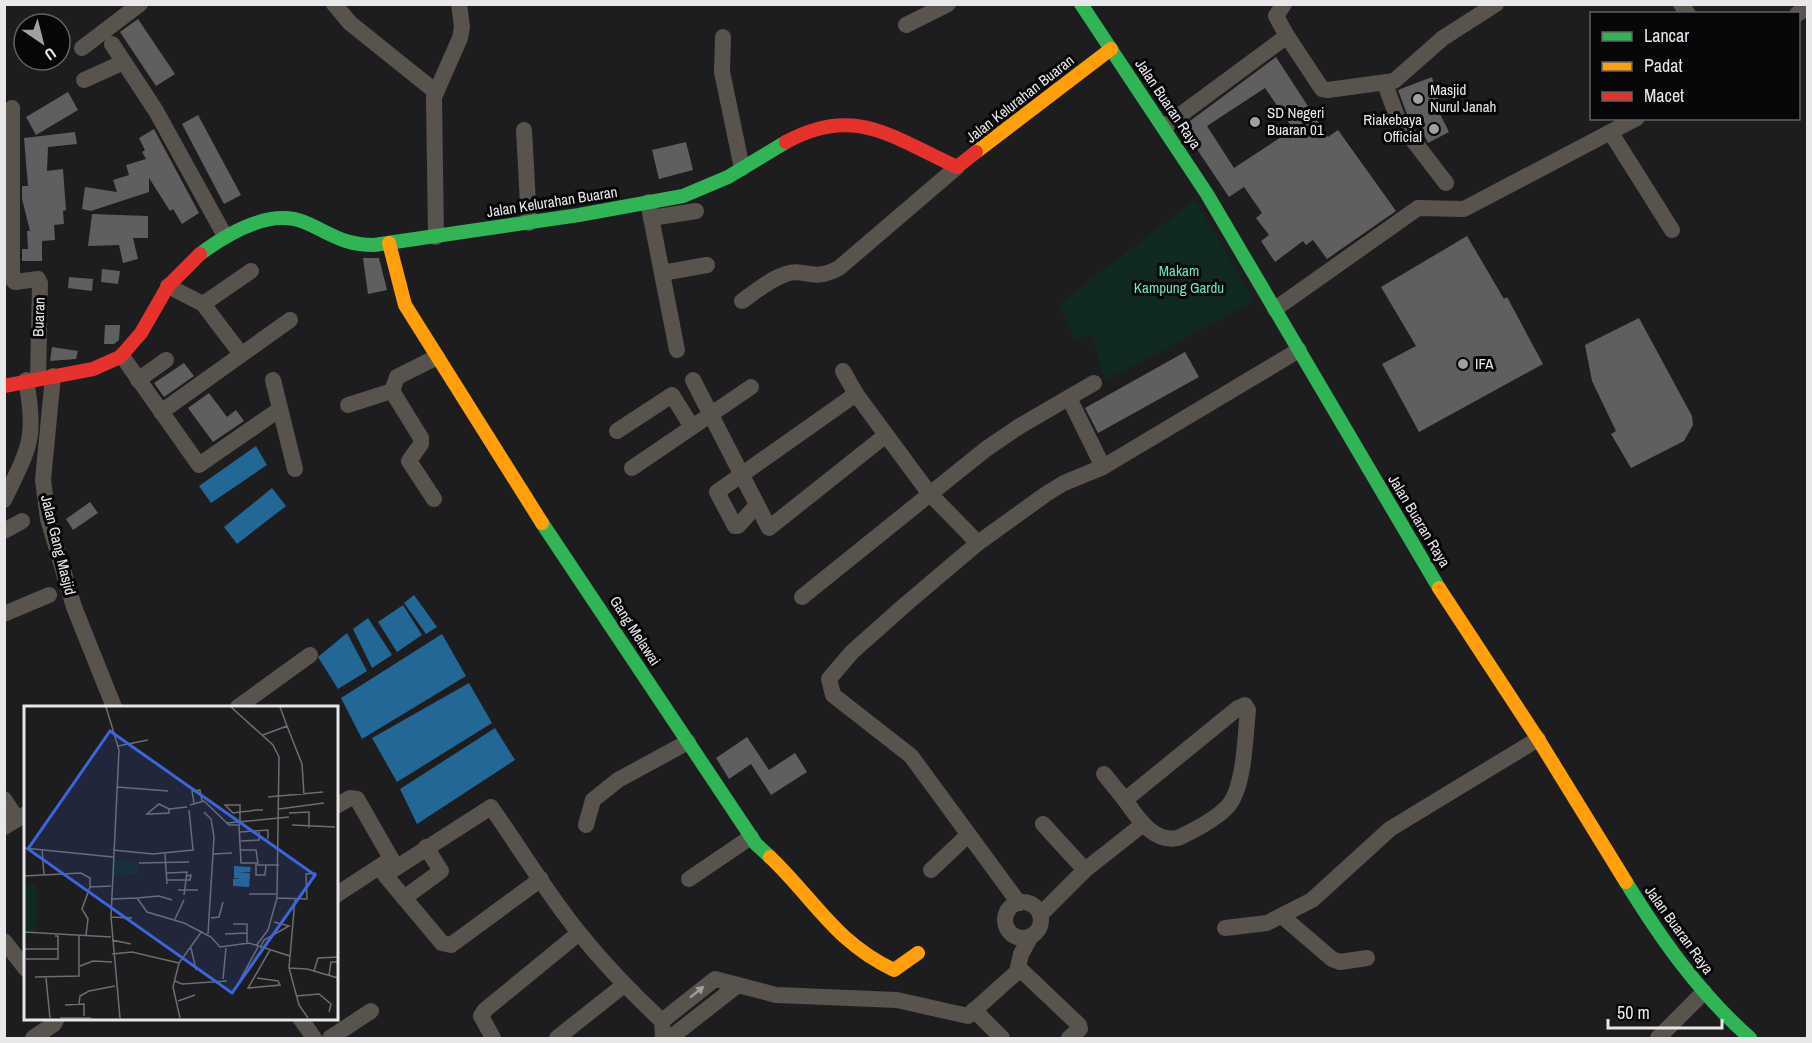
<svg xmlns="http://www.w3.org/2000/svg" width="1812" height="1043" font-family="'Archivo Narrow',sans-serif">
  <rect width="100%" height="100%" fill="#1d1c1f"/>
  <!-- green -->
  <polygon fill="#112a21" points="1195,200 1254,301 1105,381 1091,334 1076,340 1059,304"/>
  <!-- water -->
  <g fill="#226795">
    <polygon points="256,446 267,465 211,503 199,486"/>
    <polygon points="272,488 286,506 237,544 224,527"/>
    <polygon points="414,595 437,627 426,634 404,603"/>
    <polygon points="403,605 422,635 397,652 378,622"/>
    <polygon points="368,618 392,655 372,668 353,629"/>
    <polygon points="347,633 367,671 338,689 318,657"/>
    <polygon points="442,634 466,676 362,739 341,698"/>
    <polygon points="469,683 492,723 397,782 372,738"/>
    <polygon points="495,728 515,760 417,824 400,789"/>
  </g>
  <!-- building -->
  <g fill="#5f5f60" fill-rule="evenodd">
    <polygon points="138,19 175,74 156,86 120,32"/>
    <path d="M1276 57 1328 137 1338 130 1396 211 1327 259 1313 240 1306 245 1303 241 1275 262 1261 241 1269 235 1256 218 1262 213 1244 187 1229 197 1182 127ZM1265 88 1293 129 1234 168 1207 126Z"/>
    <polygon points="1432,77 1441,109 1438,110 1449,132 1428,143 1415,117 1408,117 1398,90"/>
    <polygon points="68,92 78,110 36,135 26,117"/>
    <polygon points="198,115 241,195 224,204 182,124"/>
    <polygon points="154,129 199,213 182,224 173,209 170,211 149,178 149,192 91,211 82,209 85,187 117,192 113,180 129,175 126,165 146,159 142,152 145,150 139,138"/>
    <polygon points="75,132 77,144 48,147 47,171 63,169 66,210 63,211 64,224 54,225 55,240 42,241 42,261 22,261 22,249 28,249 27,231 30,231 22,199 22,186 28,186 24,138"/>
    <polygon points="686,142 693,170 659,179 652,150"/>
    <polygon points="92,214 148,216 148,238 133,238 138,259 123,263 119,245 88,246"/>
    <polygon points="1467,236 1504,299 1507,297 1543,364 1419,432 1382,364 1416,346 1381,287"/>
    <polygon points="363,258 379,258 387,290 368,294"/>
    <polygon points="102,269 120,271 118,284 101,282"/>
    <polygon points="69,277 93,279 92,291 68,288"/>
    <polygon points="1639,318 1692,416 1693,425 1684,441 1631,468 1611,434 1616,431 1592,381 1585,345"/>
    <polygon points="105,325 120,325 119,340 114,344 104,344"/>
    <polygon points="52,347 78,351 76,359 50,361"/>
    <polygon points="1185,352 1199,377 1098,433 1085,408"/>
    <polygon points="184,363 194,376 164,397 154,383"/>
    <polygon points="209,393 227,417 236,410 244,421 213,442 188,408"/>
    <polygon points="90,502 98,513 73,530 66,519"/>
    <polygon points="747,737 769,770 795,753 807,772 771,795 751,764 729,779 716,758"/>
  </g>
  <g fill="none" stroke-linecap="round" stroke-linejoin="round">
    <!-- street -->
    <g stroke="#58534c" stroke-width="16">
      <polyline points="334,4 350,23 436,92"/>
      <polyline points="1284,4 1276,16 1287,36"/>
      <polyline points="1681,4 1688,14"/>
      <polyline points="1797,14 1808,8"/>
      <polyline points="906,25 948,4"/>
      <polyline points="723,37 722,72 742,168"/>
      <polyline points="112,44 156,111 225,236"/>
      <polyline points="82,48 140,4"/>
      <polyline points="84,80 124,62"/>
      <polyline points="1385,84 1399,122 1446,183"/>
      <polyline points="12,108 12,279 15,282 38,279 40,283 38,378"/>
      <polyline points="1164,127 1287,36 1322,89 1328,90 1394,81 1443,38 1496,4"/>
      <polyline points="524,130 529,223"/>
      <polyline points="1611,133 1672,230"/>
      <polyline points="648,202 677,350"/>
      <polyline points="651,218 696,211"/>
      <polyline points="436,237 434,97 460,38 462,27 459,4"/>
      <polyline points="662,273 707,265"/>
      <polyline points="168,286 203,304 241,354"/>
      <path d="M742 301C755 292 770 279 786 274 805 267 811 283 839 268L957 167"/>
      <polyline points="203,304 251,271"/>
      <polyline points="1275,309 1418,208 1464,209 1637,118"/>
      <polyline points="122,356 199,465 280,409"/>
      <polyline points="843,371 856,394 929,493 978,543"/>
      <polyline points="53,376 43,480 48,519 74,607 114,707"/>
      <polyline points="138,380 166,360"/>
      <polyline points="273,380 295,469"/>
      <polyline points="693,380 769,528 886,435"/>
      <polyline points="1069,398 1103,467"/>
      <polyline points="348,405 392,391"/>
      <polyline points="161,412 290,320"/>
      <polyline points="617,431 672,395 692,427"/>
      <polyline points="632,468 751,387"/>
      <polyline points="434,499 409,461 421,444 421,438 392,391 397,377 437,357"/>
      <path d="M4 500C29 448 37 439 26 380"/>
      <polyline points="756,506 738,526 735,526 717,492 856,394"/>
      <polyline points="4,531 22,521"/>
      <polyline points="802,597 986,449 1020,426 1094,383"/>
      <polyline points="4,614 49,595"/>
      <path d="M1245 705 1248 710C1245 736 1245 784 1229 805 1217 819 1195 830 1178 838 1153 843 1137 817 1125 800L1238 708Z"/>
      <polyline points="238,707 310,655"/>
      <polyline points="1104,774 1125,800"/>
      <polyline points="4,799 17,819"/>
      <polyline points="336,806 350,798 357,799 396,867"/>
      <polyline points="1043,824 1085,870"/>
      <polyline points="586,825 593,800 618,780 688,742"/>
      <polyline points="4,827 26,814"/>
      <polyline points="931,870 967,836"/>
      <path d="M541 879 451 945 442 943 385 875 491 807 493 810C522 851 548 895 580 934 605 965 632 993 662 1021L663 1038"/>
      <polyline points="689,879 751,837"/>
      <polyline points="336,895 391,859"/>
      <polyline points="404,898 441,871 426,847"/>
      <circle cx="1023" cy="920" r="18"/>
      <polyline points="1019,903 911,756 833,695 829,679 852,652 906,604 978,543 1046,494 1064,483 1103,467 1299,350"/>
      <polyline points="1040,915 1085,870 1142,825"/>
      <polyline points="1283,917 1332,959 1340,962 1367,958"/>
      <polyline points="1225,928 1267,923 1312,900 1390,829 1538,739"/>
      <polyline points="4,941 26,969"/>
      <polyline points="1018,967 1079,1025 1080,1029 1069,1038"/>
      <polyline points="974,1010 1002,1038"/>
      <polyline points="300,1018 314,1038"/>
      <polyline points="662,1021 715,979 776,995 897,1000 968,1016 1017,972 1021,954 1031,936"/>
      <polyline points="33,1038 54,1024 57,1018"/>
      <polyline points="330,1038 371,1011"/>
      <polyline points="493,1038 481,1016 485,1010 579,933"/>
      <polyline points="557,1038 624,985"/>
      <polyline points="670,1038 738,985"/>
      <polyline points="1658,1038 1704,992"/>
    </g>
    <!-- fast -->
    <g stroke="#30b455" stroke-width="14">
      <polyline points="1081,4 1207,194 1439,588"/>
      <path d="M200 254C227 234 269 208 304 222 331 233 342 245 374 245L579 215 683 196 728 177 786 142"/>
      <polyline points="542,523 756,844 770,857"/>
      <path d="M1626 882C1661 939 1699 993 1750 1038"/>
    </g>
    <!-- slow -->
    <g stroke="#ff9f0a" stroke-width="14">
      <polyline points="976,152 1111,49"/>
      <polyline points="389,243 405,305 542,523"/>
      <polyline points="1439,588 1538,739 1626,882"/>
      <path d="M770 857C815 900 835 942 894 970L918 953"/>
    </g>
    <!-- jam -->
    <g stroke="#e5322d" stroke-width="14">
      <path d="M786 142C855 104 893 138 957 167L976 152"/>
      <polyline points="4,386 93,369 120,357 141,333 168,286 200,254"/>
    </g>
  </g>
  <!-- one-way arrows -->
  <defs><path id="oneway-solid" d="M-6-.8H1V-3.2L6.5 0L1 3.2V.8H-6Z" transform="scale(1.5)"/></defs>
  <use fill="#a09d9b" href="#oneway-solid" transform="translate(697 992) rotate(-39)"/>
  <!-- markers -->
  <g fill="#a1a0a3" stroke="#070608" stroke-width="2">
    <circle cx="1418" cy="99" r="6"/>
    <circle cx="1255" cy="122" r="6"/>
    <circle cx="1434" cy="129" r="6"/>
    <circle cx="1463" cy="364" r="6"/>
  </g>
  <g text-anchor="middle" stroke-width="6" stroke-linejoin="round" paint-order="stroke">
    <!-- poi labels -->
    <g font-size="15" fill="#e8e7ea" stroke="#070608" text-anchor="start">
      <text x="1430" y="95">Masjid<tspan x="1430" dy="17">Nurul Janah</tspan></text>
      <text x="1267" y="118">SD Negeri<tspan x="1267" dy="17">Buaran 01</tspan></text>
      <text x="1422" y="125" text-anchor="end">Riakebaya<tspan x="1422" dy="17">Official</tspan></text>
      <text x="1475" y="369">IFA</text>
    </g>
    <!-- street labels -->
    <g font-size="15" fill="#e8e7ea" stroke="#070608">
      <text transform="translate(1020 99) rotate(-38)" y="5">Jalan Kelurahan Buaran</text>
      <text transform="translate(1168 104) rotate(56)" y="5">Jalan Buaran Raya</text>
      <text transform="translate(552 202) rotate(-9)" y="5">Jalan Kelurahan Buaran</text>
      <text transform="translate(39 317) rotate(-88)" y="5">Buaran</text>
      <text transform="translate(1419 521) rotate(59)" y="5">Jalan Buaran Raya</text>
      <text transform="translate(58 545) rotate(76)" y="5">Jalan Gang Masjid</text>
      <text transform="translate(635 631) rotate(57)" y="5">Gang Melawai</text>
      <text transform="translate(1679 930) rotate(54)" y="5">Jalan Buaran Raya</text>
    </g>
    <!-- park labels -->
    <g font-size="15" fill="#69eab7" stroke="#070608">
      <text x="1179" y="276">Makam<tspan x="1179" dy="17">Kampung Gardu</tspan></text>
    </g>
  </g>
  <!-- overview -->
  <g transform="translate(24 706)">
    <rect width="314" height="314" fill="#1d1c1f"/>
    <path d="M91 153 114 156 113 168 89 169ZM0 177 13 179 12 228 0 227Z" fill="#112a21"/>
    <path d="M210 160 227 161 226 166H213L226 167 225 181 209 180V173H217L210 172Z" fill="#226795"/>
    <path fill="none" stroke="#6e6d70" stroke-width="1.5" d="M82 1 95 44 87 211 96 312M207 1 249 39 255 51 253 192 244 224 232 240M263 20 278 58 280 89M239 29 263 20 256 1M94 40 124 34M93 81 144 85M244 91 299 86M170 97 168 85 176 84 178 95M166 99 180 95 205 119H214M255 103 300 97M180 106 187 113 190 131 184 228M265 107 285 106V122M127 108H123L135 98 145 103 163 101M127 108 145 107V103M203 117 265 111M268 119 311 121M216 126 244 124V133M217 135 235 134V125M0 142 89 151M18 143 20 169M89 144 129 148 169 144 165 104M217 144H232L234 157H217L215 119 216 116V99H201L209 107 216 106 226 105 231 104H239M141 148 143 178M189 148 208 147M115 157 165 156M232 157V169H241L242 159M233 159H255M143 167 163 166 160 189M0 170 57 167 66 172V181L87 180M143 174H166L167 169 163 170M154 184H174M225 188H252M113 192 135 190 148 194M253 192 283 193 282 168 292 167M87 193 113 192 123 206 160 217 187 231 196 241 225 237 266 250M271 193 265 262 275 299 284 312M87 211 108 212M187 212 195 211 199 196M151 213 160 194M209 218H223V237M0 226 87 231M201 228 223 227M62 229 64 213 58 203 66 181M88 234 107 238M167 242 172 264M236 242 240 234 265 220 250 216M1 243H34M88 248 108 246 155 257M2 253H34V230H31M56 260 69 255 88 256M265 262 283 263 314 272M290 265 294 252 314 251M305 269 307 256H313M11 271 55 270V229M22 272 26 312M233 272 254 275 256 279 224 282 246 244M199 273 202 242M216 274 234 241M151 275 158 278 203 275M272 290 295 288 307 298 305 306M154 295 171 289M55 298 56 290 65 285 91 280M41 299 60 298V310M36 312H67M156 312 149 281 155 257 178 225"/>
    <path fill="#3b65db" fill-opacity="0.15" stroke="#3b65db" stroke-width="3" d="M86 25 291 169 208 287 4 143Z"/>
    <rect width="314" height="314" fill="none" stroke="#e8e7ea" stroke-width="3"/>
  </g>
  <!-- border -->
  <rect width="1812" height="1043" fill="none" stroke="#e8e7ea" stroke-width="12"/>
  <!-- legend -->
  <rect x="1590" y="12" width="210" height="108" fill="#070608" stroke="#616062" stroke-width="1.5"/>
  <rect x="1602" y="32" width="30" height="9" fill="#30b455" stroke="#616062" stroke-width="1.5"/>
  <text x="1644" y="42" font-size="18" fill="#e8e7ea">Lancar</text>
  <rect x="1602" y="62" width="30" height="9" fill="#ff9f0a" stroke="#616062" stroke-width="1.5"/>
  <text x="1644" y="72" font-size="18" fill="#e8e7ea">Padat</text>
  <rect x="1602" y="92" width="30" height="9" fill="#e5322d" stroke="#616062" stroke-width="1.5"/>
  <text x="1644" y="102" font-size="18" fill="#e8e7ea">Macet</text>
  <!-- north arrow -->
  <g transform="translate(42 42) rotate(145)"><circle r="28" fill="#070608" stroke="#616062" stroke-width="1.5"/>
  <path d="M0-4.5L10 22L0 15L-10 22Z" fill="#a1a0a3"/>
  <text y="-9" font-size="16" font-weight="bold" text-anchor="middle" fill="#e8e7ea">U</text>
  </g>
  <!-- scale -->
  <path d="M1608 1019v9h114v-9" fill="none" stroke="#e8e7ea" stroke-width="3"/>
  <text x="1617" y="1019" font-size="18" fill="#e8e7ea" stroke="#070608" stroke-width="4.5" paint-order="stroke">50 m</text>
</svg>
